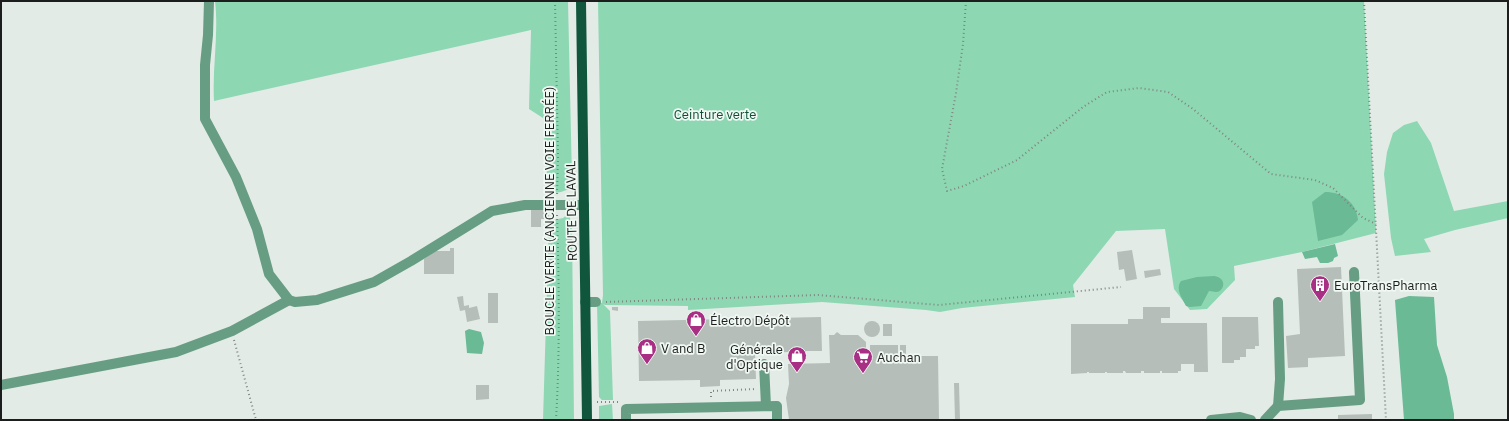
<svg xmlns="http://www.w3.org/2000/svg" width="1509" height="421" font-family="'IBM Plex Sans',sans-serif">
  <rect width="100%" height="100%" fill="#e3ebe6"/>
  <!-- green -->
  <g fill="#8ed7b3">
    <path d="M215 1H568L572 180 569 189 561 192 548 194 543 118 529 109 531 30 214 101C212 67 219 35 215 1Z"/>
    <polygon points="598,1 1364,1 1376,233 1302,252 1234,266 1235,280 1207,309 1190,310 1174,289 1165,229 1116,231 1073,285 1075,297 962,308 940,312 926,310 822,302 688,310 688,306 605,305 603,304 610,311 613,400 602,400 599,397 597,303 602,303 603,295"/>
    <polygon points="1417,121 1431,143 1454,211 1508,201 1508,218 1455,230 1424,239 1431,252 1395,256 1391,238 1384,174 1387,152 1393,133 1404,125"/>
    <polygon points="569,213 572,228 574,420 543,420 549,221 563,218"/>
    <polygon points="612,404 613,420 599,420 599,406"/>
  </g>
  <!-- water -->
  <g fill="#69ba95">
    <path d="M1325 192C1342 192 1356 202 1358 220L1342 235 1318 241 1312 202Z"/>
    <polygon points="1335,244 1338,256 1334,258 1333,261 1328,263 1320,263 1317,257 1305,259 1302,252"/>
    <path d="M1214 276C1228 278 1224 292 1216 292 1214 292 1212 291 1209 291L1201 306 1190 307 1186 306C1182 298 1175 289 1181 281L1197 277Z"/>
    <polygon points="1409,296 1434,297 1437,345 1447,377 1454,414 1454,420 1404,420 1395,300"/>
    <polygon points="469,329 481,332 484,343 482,354 467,353 465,331"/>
  </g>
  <!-- building -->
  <g fill="#b6beb9">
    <polygon points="549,209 549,219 541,219 541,227 531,227 531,210"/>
    <polygon points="450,248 454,248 454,274 424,274 424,259 435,251 450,251"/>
    <polygon points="1132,250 1137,279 1126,281 1124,269 1119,270 1117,252"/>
    <polygon points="1341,267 1345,356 1308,358 1308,367 1288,368 1286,336 1300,334 1297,269"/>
    <polygon points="1160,269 1161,275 1145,278 1144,271"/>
    <rect x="488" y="293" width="10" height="30"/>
    <polygon points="463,296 464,306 469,305 469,308 477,306 480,319 467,322 465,310 460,311 457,297"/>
    <polygon points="612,307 618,307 618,311 612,310"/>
    <polygon points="1143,307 1170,307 1170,318 1161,318 1161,323 1207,323 1208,372 1194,372 1194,364 1181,364 1181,371 1178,371 1178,373 1162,373 1162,371 1160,371 1160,373 1144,373 1144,371 1141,371 1141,373 1126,373 1125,371 1123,371 1123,373 1107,373 1107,372 1105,372 1105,373 1089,373 1089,372 1087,372 1087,373 1071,374 1071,324 1128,324 1128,319 1143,319"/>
    <polygon points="821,317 822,351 806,351 806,355 791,359 789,352 755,353 756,379 720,380 720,386 700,387 700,380 639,381 638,321"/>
    <polygon points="1222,317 1258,317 1259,346 1255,346 1255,349 1246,349 1246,357 1240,357 1240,360 1234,360 1234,363 1222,363"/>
    <circle cx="872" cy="329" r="8"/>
    <rect x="883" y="324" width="9" height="12"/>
    <polygon points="837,332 841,335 858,335 866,342 866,357 870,357 870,345 898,345 898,356 900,356 900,345 906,345 906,356 938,356 939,420 789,420 786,398 789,384 788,364 830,363 829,335 834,335"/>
    <polygon points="954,383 959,383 960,420 955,420"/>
    <polygon points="476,385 489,385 489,399 476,400"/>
    <polygon points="1372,414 1372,420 1338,420 1338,415"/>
  </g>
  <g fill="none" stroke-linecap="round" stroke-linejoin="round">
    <!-- path -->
    <g stroke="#7f8581" stroke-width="2" stroke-dasharray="1 3" stroke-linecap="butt">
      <polyline points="555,1 558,156 557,196"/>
      <polyline points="966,1 963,44 956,93 942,169 947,191 964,186 1017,160 1083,107 1107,92 1139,88 1168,92 1193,109 1271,174 1315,180 1333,188 1363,218 1376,224"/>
      <polyline points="1364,1 1386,420"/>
      <polyline points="606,302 818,295 939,305 1121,287"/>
      <polyline points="234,340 256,420"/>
      <polyline points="711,397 711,391 756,389"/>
      <polyline points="597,402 620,402"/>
      <path d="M556 420C560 351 559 283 557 214"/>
    </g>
    <!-- minor -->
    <g stroke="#679e83" stroke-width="10">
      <polyline points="209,1 208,35 205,65 205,119 236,177 257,229 269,274 289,300 295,302 317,300 374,282 411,261 492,211 525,205 584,205"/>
      <polyline points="585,302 596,302"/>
      <polyline points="1278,302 1280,379 1278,406"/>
      <polyline points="764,364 766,406"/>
      <polyline points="1,385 176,352 232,331 289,300"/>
      <polyline points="626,420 626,409 777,406 777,420"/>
      <polyline points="1211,420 1240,417 1251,420"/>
      <polyline points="1265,420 1278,406 1360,400 1354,272"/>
    </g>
    <!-- major -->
    <polyline stroke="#10563c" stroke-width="10" points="581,1 587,420"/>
  </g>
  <!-- icons -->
  <defs>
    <g id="building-pin" transform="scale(1)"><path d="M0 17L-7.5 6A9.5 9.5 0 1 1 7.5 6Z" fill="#a82f84" stroke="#f0f8f3"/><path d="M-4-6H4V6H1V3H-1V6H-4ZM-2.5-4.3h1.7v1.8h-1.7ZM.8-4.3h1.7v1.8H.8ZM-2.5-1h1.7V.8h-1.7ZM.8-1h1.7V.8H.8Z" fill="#fff"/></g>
    <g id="shop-pin" transform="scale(1)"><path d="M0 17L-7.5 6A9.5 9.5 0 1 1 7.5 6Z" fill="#a82f84" stroke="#f0f8f3"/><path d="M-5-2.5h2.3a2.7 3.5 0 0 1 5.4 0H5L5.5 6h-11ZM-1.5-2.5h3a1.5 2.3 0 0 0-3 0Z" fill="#fff"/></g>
    <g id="supermarket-pin" transform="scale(1)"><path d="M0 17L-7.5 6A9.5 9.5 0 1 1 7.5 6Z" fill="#a82f84" stroke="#f0f8f3"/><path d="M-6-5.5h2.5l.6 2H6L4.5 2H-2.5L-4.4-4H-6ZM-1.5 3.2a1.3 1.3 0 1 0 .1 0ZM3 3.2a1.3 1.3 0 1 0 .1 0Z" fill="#fff"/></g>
  </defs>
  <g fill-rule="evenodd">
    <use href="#building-pin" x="1320" y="285"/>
    <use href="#shop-pin" x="696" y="320"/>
    <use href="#shop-pin" x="647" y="348"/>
    <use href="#shop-pin" x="797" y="356"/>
    <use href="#supermarket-pin" x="863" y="357"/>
  </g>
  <g text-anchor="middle" stroke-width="3.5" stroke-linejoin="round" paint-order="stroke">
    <!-- park labels -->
    <g font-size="13" fill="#0e5037" stroke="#f0f8f3">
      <text x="715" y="119">Ceinture verte</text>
    </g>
    <!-- street labels -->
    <g font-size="13" fill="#1b1e1c" stroke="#f0f8f3">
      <text transform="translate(549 211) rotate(-90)" y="5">BOUCLE VERTE (ANCIENNE VOIE FERRÉE)</text>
      <text transform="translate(571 211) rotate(-91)" y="5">ROUTE DE LAVAL</text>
    </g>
    <!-- poi labels -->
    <g font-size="13" fill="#1b1e1c" stroke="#f0f8f3" text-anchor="start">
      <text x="1334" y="290">EuroTransPharma</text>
      <text x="710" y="325">Électro Dépôt</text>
      <text x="661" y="353">V and B</text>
      <text x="783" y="354" text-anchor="end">Générale<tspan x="783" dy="15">d'Optique</tspan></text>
      <text x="877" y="362">Auchan</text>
    </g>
  </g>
  <!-- border -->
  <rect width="1509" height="421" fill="none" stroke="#1b1e1c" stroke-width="4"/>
</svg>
